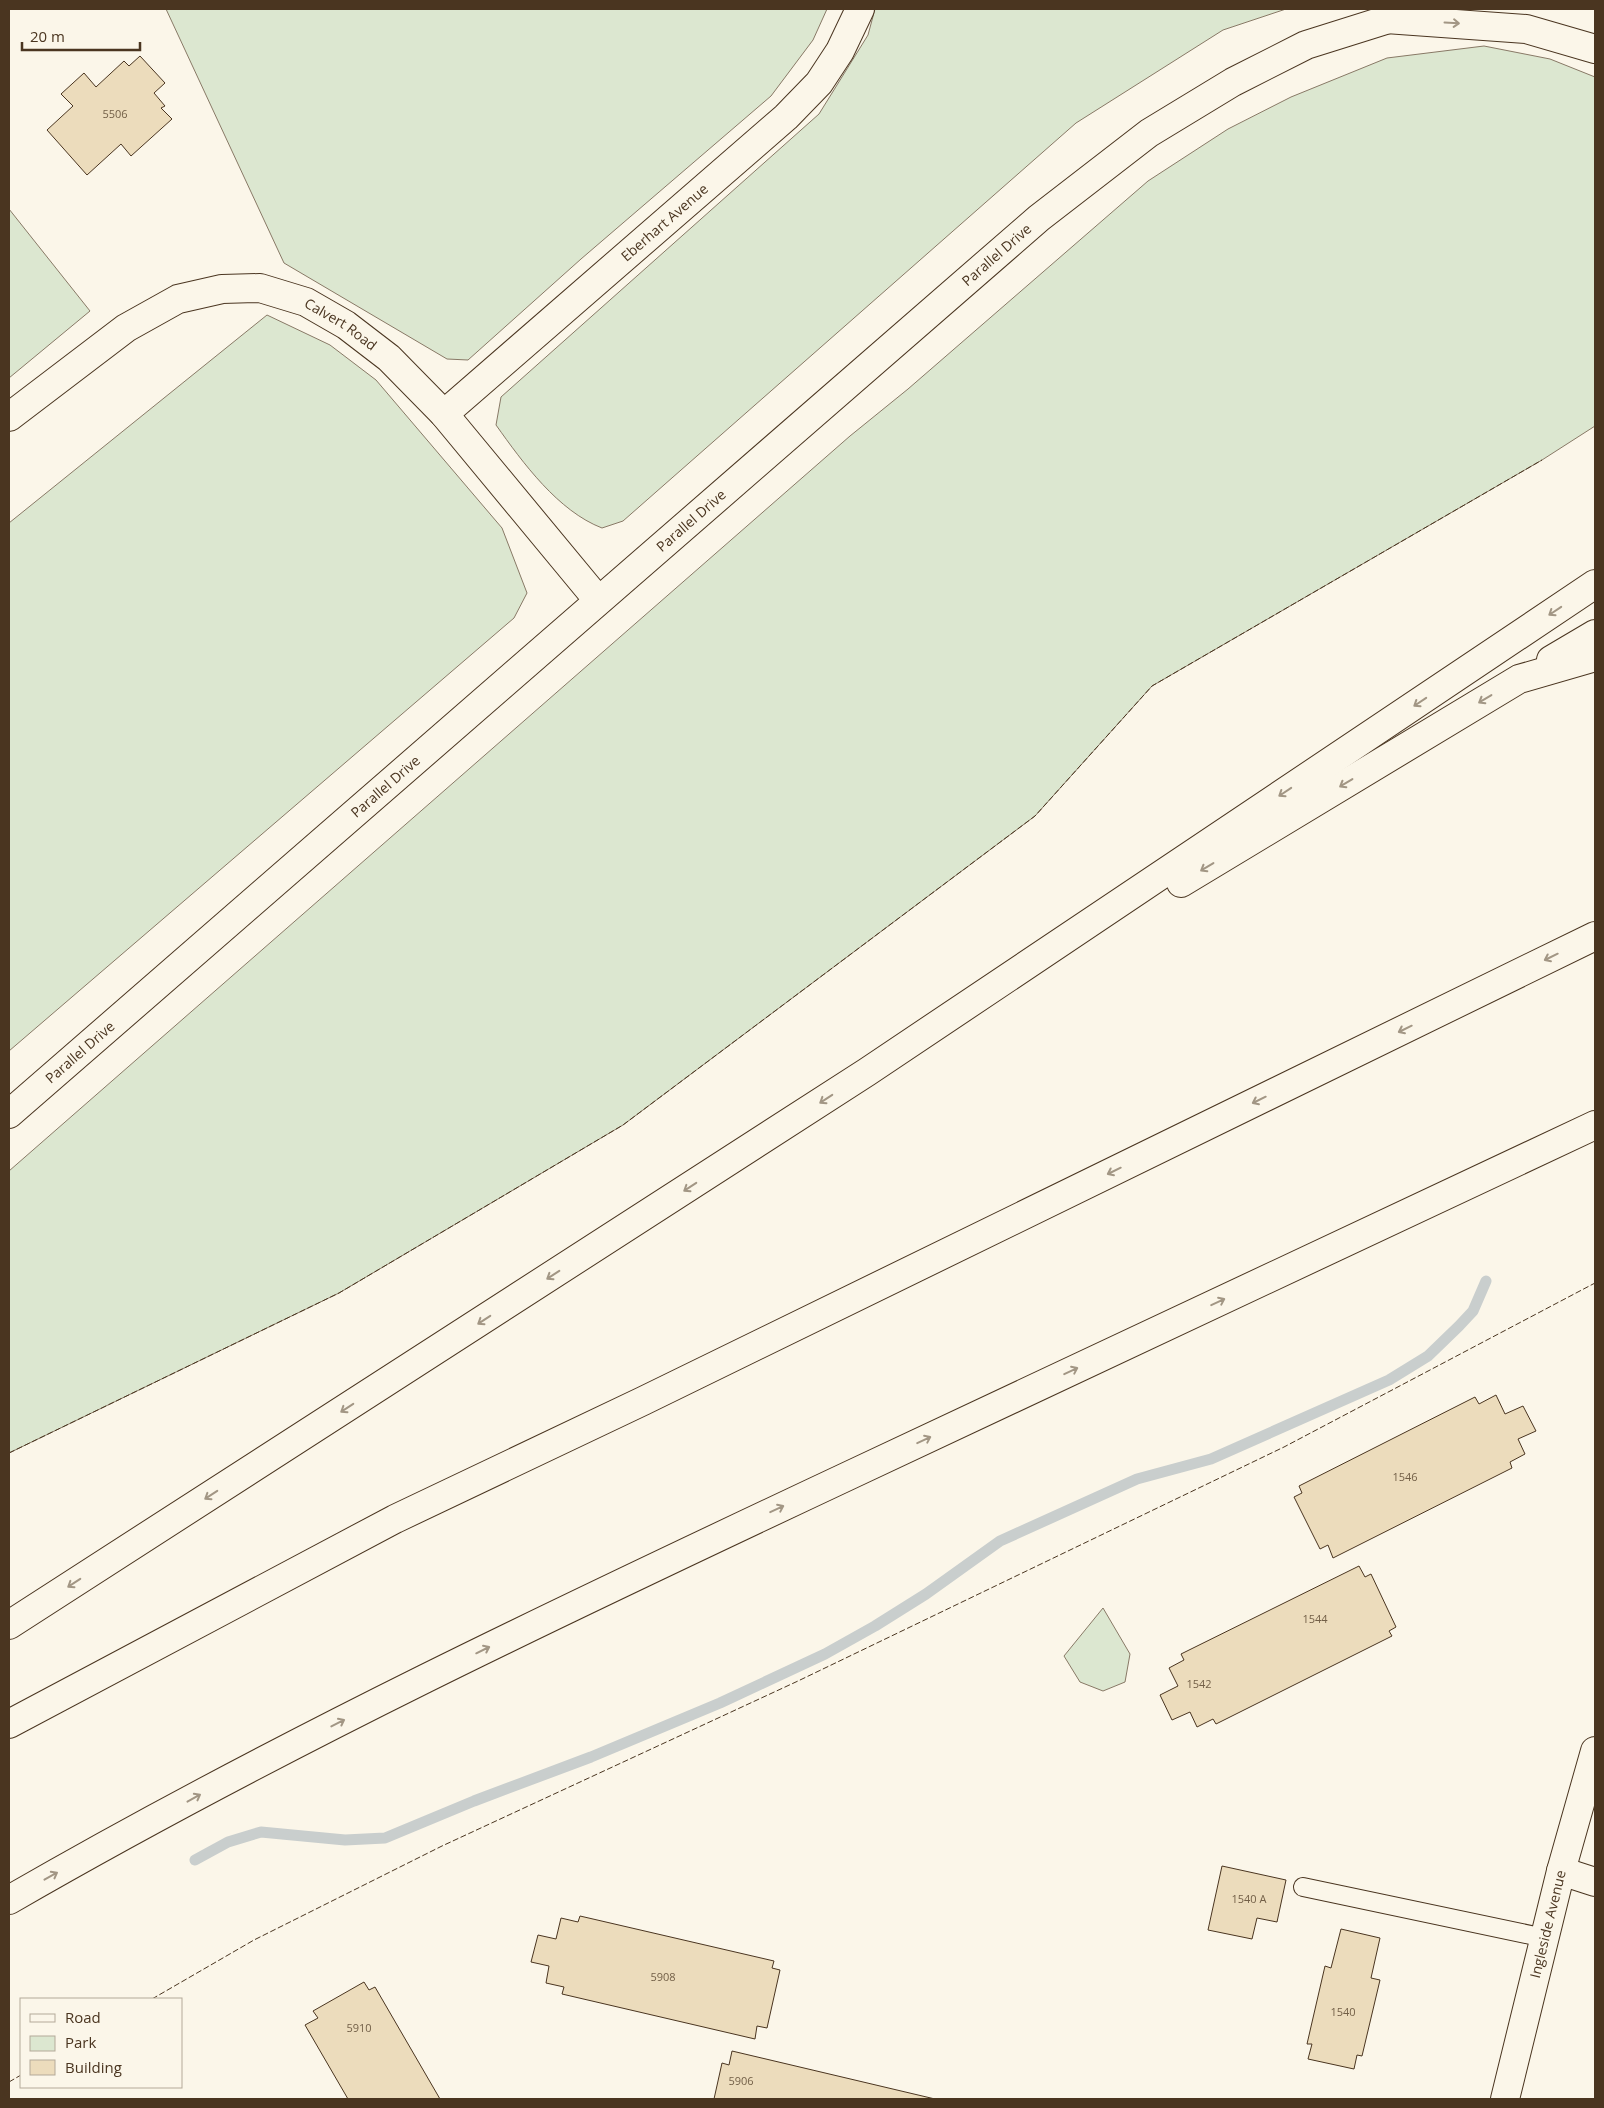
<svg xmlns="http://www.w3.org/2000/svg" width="1604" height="2108" font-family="'Open Sans',sans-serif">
  <rect width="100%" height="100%" fill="#fbf6e9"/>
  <!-- green -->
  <g fill="#dce7d0" stroke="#887966">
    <polygon points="166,9 827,9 813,40 771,96 581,259 468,360 447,359 284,263"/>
    <path d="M875 9H1286L1223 30 1076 123 623 521 602 528C558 511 523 463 496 425L501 397 819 114 868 35Z"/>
    <polygon points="1484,46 1550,59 1595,77 1595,426 1542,460 1152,686 1035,816 623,1125 339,1293 9,1453 9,1171 850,436 908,389 1148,181 1228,129 1291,97 1387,58"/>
    <polygon points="9,209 90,311 9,378"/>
    <polygon points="267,315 330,345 376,380 502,528 527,593 514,618 9,1051 9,523"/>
    <polygon points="1103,1608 1130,1654 1125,1682 1103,1691 1080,1682 1064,1656"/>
  </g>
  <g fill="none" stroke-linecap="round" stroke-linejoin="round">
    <!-- stream -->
    <polyline stroke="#c9cecd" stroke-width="11" points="195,1860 228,1842 261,1832 345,1840 385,1838 474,1801 591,1757 720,1703 825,1654 875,1626 926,1594 1000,1541 1137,1479 1211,1459 1389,1380 1428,1356 1459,1326 1473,1311 1486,1281"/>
  </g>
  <!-- building -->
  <g fill="#ecdcbc" stroke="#4a3520">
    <polygon points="140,56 165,83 154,93 165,106 161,108 172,119 131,156 121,144 87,175 47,130 73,106 61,94 84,73 96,87 124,61 129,66"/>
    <polygon points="1496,1395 1505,1414 1523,1406 1536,1431 1518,1439 1525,1454 1510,1462 1512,1468 1333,1558 1328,1545 1320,1549 1294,1497 1302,1493 1299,1486 1475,1397 1479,1404"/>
    <polygon points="1359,1566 1365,1577 1371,1574 1396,1627 1389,1631 1392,1636 1216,1724 1213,1719 1197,1727 1190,1712 1172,1720 1160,1695 1178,1686 1169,1668 1184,1660 1181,1654"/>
    <polygon points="1222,1866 1286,1880 1277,1922 1257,1918 1252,1939 1208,1930"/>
    <polygon points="580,1916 774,1961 772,1968 780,1970 767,2028 757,2026 755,2039 562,1994 564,1987 546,1983 549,1966 531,1962 538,1935 556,1939 561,1918 578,1922"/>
    <polygon points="1341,1929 1380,1938 1371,1978 1380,1980 1362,2056 1357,2055 1354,2069 1308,2059 1312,2044 1307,2044 1325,1966 1331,1968"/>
    <polygon points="364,1982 369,1990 375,1987 440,2099 348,2099 305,2025 318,2018 313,2011"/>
    <polygon points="732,2051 935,2099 714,2099 722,2063 729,2065"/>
  </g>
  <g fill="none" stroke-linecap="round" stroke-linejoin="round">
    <!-- service casing -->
    <g stroke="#4a3520" stroke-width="20">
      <polyline id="service" points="1303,1887 1545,1938"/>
    </g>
    <!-- minor casing -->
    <g stroke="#4a3520" stroke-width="30">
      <g id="minor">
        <path id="s1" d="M444 414 786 117 819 83 840 51 860 9"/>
        <path id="s2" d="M9 417 126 328 178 299 222 289 260 288 306 302 346 325 389 358 444 414 598 600"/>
        <polyline points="1561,1871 1595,1882"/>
      </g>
    </g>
    <!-- tertiary casing -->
    <g stroke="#4a3520" stroke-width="30">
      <g id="tertiary">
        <path id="s3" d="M9 1114 1039 218 1149 133 1233 82 1306 45 1408 13"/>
      </g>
    </g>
    <!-- secondary casing -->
    <g stroke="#4a3520" stroke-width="30">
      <g id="secondary">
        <path id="s4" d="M1505 2099 1561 1871 1595 1751"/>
      </g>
    </g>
    <!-- motorway casing -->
    <g stroke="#4a3520" stroke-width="30">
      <g id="motorway">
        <polyline points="1386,19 1526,29 1595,49"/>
        <polyline points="1551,660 1595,634"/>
        <polyline points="1181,883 1519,679 1595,657"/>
        <polyline points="9,1625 867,1072 1595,584"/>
        <polyline points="9,1724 395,1519 643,1401 1595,936"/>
        <path d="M9 1900C281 1743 565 1609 848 1476 1097 1359 1346 1242 1595 1125"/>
      </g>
    </g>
    <!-- service -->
    <use href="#service" stroke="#fbf6e9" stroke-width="18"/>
    <!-- minor -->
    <use href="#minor" stroke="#fbf6e9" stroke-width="28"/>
    <!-- tertiary -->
    <use href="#tertiary" stroke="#fbf6e9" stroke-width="28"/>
    <!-- secondary -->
    <use href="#secondary" stroke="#fbf6e9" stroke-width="28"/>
    <!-- motorway -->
    <use href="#motorway" stroke="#fbf6e9" stroke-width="28"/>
    <!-- fence -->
    <g stroke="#4a3520" stroke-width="1" stroke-dasharray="6 2.5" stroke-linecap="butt">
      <polyline points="9,1453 339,1293 623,1125 1035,816 1152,686 1542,460"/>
      <polyline points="152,1999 254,1940 442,1846 798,1681 1284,1447 1595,1283"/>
      <polyline points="9,2082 21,2075"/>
    </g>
  </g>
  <!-- one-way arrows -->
  <defs><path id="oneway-shaft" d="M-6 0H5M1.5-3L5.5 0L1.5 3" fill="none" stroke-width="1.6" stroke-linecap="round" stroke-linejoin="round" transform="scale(1.25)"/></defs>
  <g stroke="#a29684">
    <use href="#oneway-shaft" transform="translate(1452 23) rotate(3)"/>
    <use href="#oneway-shaft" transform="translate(1555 611) rotate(146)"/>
    <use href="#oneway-shaft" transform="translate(1485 699) rotate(149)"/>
    <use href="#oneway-shaft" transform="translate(1420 702) rotate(146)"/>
    <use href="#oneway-shaft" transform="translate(1346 783) rotate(149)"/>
    <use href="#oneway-shaft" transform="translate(1285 792) rotate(146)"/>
    <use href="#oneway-shaft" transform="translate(1207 867) rotate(149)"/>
    <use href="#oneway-shaft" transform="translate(1551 957) rotate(154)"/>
    <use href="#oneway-shaft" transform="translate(1405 1029) rotate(154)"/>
    <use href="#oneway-shaft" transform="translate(826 1099) rotate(147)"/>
    <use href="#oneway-shaft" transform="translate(1259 1100) rotate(154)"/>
    <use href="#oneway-shaft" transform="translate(1114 1171) rotate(154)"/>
    <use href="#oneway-shaft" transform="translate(690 1187) rotate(147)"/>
    <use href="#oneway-shaft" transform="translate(553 1275) rotate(147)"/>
    <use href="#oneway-shaft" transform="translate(1218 1302) rotate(-25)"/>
    <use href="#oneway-shaft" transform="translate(484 1320) rotate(147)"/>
    <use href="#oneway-shaft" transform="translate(1071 1371) rotate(-25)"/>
    <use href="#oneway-shaft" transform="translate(347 1408) rotate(147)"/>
    <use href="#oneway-shaft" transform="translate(924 1440) rotate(-25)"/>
    <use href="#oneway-shaft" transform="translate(211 1495) rotate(147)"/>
    <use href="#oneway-shaft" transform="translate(777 1509) rotate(-25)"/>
    <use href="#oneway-shaft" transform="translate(74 1583) rotate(147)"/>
    <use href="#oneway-shaft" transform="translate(483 1650) rotate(-26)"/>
    <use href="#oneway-shaft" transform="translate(338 1723) rotate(-27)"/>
    <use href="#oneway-shaft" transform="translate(194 1798) rotate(-29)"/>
    <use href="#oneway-shaft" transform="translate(51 1876) rotate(-29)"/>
  </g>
  <g text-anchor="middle" stroke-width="4" stroke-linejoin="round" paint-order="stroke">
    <!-- number labels -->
    <g font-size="11" fill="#725f47">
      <text x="115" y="118">5506</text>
      <text x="1405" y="1481">1546</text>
      <text x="1315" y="1623">1544</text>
      <text x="1199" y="1688">1542</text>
      <text x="1249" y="1903">1540 A</text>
      <text x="663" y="1981">5908</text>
      <text x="1343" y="2016">1540</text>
      <text x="359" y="2032">5910</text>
      <text x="741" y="2085">5906</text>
    </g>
    <!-- street labels -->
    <g font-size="14" fill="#4a3520" stroke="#fbf6e9">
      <text dy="5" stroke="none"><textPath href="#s1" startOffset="292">Eberhart Avenue</textPath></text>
      <text dy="5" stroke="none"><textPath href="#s3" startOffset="1309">Parallel Drive</textPath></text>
      <text dy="5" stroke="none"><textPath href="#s2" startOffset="379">Calvert Road</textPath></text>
      <text dy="5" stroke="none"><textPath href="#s3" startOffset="904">Parallel Drive</textPath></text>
      <text dy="5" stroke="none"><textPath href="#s3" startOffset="499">Parallel Drive</textPath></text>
      <text dy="5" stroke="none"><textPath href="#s3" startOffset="94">Parallel Drive</textPath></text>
      <text dy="5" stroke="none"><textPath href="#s4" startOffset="180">Ingleside Avenue</textPath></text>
    </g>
  </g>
  <!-- border -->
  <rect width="1604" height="2108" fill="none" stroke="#4a3520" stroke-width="20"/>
  <!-- legend -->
  <rect x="20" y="1998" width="162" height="90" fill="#fbf6e9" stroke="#b4a999"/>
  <rect x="30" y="2014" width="25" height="8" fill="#fbf6e9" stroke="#b4a999"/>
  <text x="65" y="2023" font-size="15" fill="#4a3520">Road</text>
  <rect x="30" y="2036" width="25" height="15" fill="#dce7d0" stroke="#b4a999"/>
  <text x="65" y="2048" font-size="15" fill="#4a3520">Park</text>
  <rect x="30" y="2060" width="25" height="15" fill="#ecdcbc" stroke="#b4a999"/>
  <text x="65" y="2073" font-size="15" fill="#4a3520">Building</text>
  <!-- scale -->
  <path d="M22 42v8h118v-8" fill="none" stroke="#4a3520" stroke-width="2.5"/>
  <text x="30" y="42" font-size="15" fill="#4a3520" stroke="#fbf6e9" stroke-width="4" paint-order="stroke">20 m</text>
</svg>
